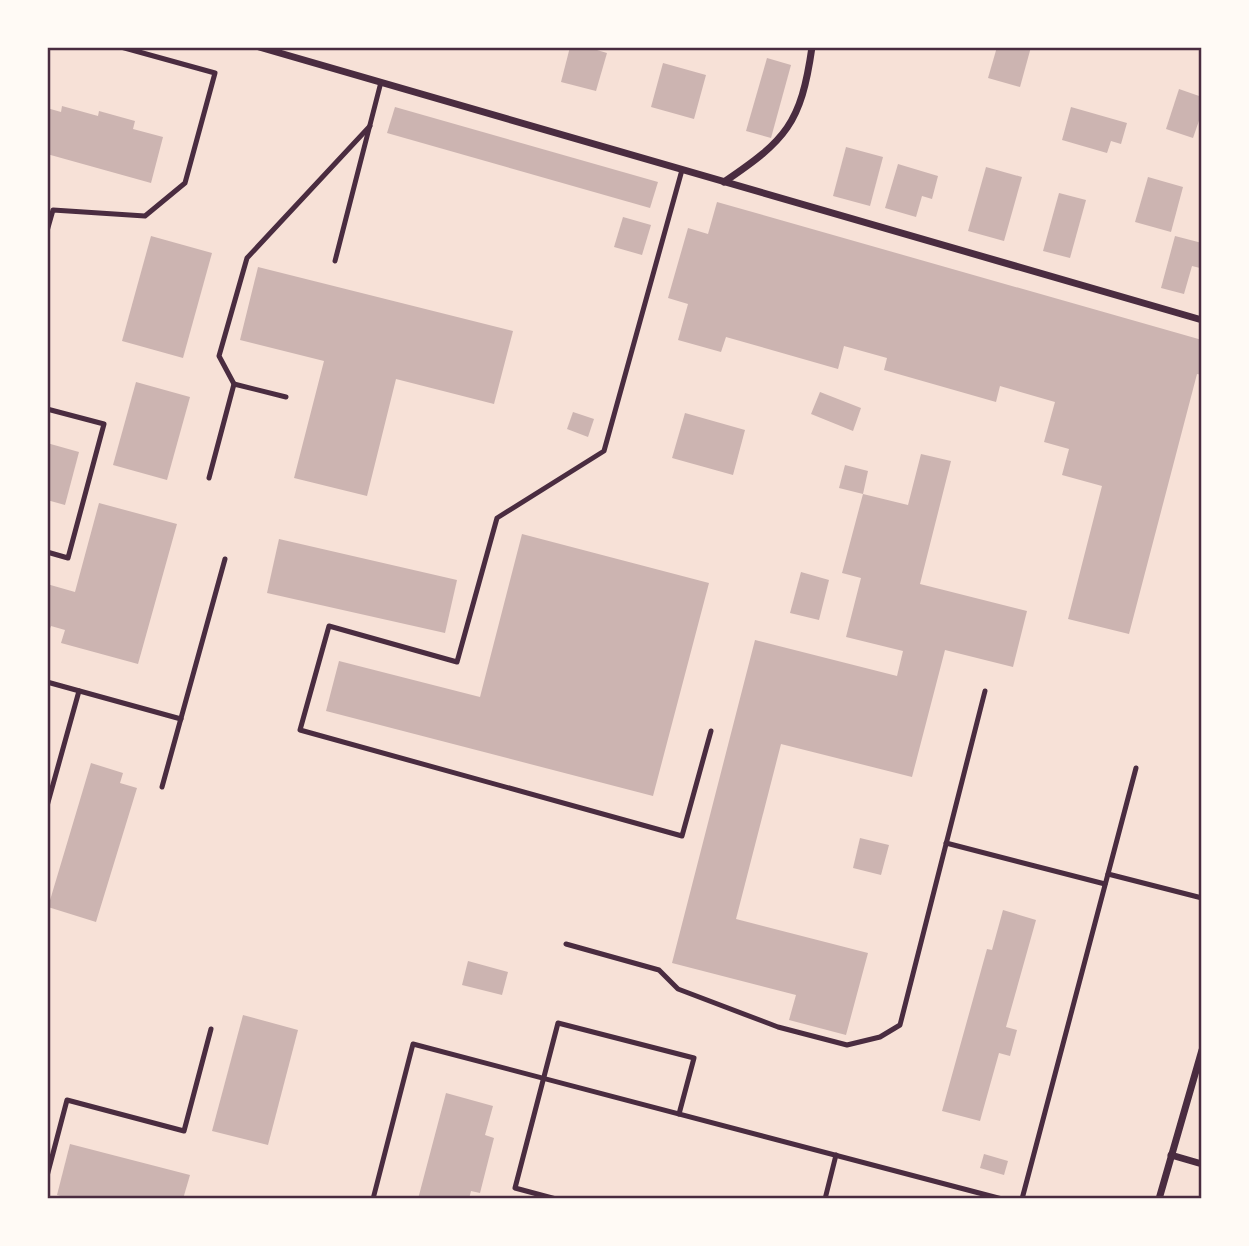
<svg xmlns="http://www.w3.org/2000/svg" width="1249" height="1246" font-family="Rubik,sans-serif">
  <rect width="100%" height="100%" fill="#f7e1d7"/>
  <!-- building -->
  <g fill="#ccb4b1">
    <polygon points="570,47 587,47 607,53 596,91 561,82"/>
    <polygon points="997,47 1031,47 1020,87 988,78"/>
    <polygon points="767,58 791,65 771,138 746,131"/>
    <polygon points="663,63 706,75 694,119 651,107"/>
    <polygon points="1179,89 1202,97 1202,112 1193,138 1166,129"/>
    <polygon points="62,106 98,116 99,111 135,121 133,129 163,137 151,183 47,154 47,108 61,112"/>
    <polygon points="395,107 658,182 650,208 387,133"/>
    <polygon points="1071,107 1127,123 1121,144 1111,141 1107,153 1062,140"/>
    <polygon points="846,147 883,157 870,206 833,196"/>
    <polygon points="898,164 938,176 932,199 922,196 916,217 885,208"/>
    <polygon points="986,167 1022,177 1004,241 968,231"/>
    <polygon points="1148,177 1183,187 1171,232 1135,222"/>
    <polygon points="1059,193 1086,200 1070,258 1043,251"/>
    <polygon points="717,202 1202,340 1202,375 1197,374 1129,634 1068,619 1102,486 1062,475 1069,449 1044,442 1055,402 1000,386 996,402 884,370 887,358 844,346 838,369 726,337 721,352 678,340 688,304 668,298 688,228 708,234"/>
    <polygon points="623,217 651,225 642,255 614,247"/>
    <polygon points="151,236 212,253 183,358 122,341"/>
    <polygon points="1175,236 1202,243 1200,268 1192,266 1184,294 1161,288"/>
    <polygon points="258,267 513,331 494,404 396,379 367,496 294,478 324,361 240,340"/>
    <polygon points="136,382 190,397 167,480 113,465"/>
    <polygon points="820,392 861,408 853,431 811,414"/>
    <polygon points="573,412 594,419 588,437 567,429"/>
    <polygon points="685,413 745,430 733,475 672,458"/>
    <polygon points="47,443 79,452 65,505 47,500"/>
    <polygon points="921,454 951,461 920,584 1027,611 1013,667 945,650 912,777 781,744 736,919 868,953 846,1035 789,1020 796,995 672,963 755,640 897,676 903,651 846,637 861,578 842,573 863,494 908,505"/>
    <polygon points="845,465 868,471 863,494 839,488"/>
    <polygon points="99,503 177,524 138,664 61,643 65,630 51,626 47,636 47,584 75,592"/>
    <polygon points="522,534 709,583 653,796 326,711 339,661 480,697"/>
    <polygon points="279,539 457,580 445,633 267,593"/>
    <polygon points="801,572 829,580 819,620 790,613"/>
    <polygon points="91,763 123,773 120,783 137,788 96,922 48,907"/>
    <polygon points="860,838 889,845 881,875 853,868"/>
    <polygon points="1003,910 1036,920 1006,1027 1017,1030 1010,1056 999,1053 980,1121 942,1111 987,949 992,950"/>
    <polygon points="468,961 508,972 502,995 462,985"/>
    <polygon points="243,1015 298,1030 268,1145 212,1131"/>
    <polygon points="446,1093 493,1106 485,1135 494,1138 480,1193 471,1191 469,1199 418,1199"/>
    <polygon points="70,1144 190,1175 183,1199 71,1199 57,1195"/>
    <polygon points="984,1154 1008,1161 1004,1175 980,1168"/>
  </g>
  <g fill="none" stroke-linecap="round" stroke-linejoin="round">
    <!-- service -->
    <g stroke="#4a2c40" stroke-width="5">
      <polyline points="682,170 604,451 497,518 457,662 329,626 300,730 682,836 711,731"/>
      <polyline points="47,231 53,210 145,216 185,183 215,73 121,47"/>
      <polyline points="335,261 381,82"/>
      <polyline points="234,384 219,356 247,258 370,126"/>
      <polyline points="47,409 104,424 68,558 47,552"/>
      <polyline points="209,478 234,384 286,397"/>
      <polyline points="47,682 181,719"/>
      <polyline points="162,787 225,559"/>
      <polyline points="47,806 79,691"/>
      <polyline points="946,843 1105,884"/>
      <polyline points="1108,874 1202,898"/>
      <polyline points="566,944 659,970 678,989 778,1027 847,1045 880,1037 900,1025 985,691"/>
      <polyline points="47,1176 67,1100 184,1131 211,1029"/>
      <polyline points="373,1199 413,1044 1002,1199"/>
      <polyline points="556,1199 515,1188 558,1023 694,1058 679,1114"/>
      <polyline points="825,1199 836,1155"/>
      <polyline points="1022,1199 1136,768"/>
    </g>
    <!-- minor -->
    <g stroke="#4a2c40" stroke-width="7">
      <polyline points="259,47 1202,320"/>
      <path d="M724 182C786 140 801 124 812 47"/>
      <polyline points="1171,1155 1202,1164"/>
      <polyline points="1159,1199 1202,1050"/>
    </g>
  </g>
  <!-- border -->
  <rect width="1249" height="1246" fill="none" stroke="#fffaf5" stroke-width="98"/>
  <rect x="49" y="49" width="1151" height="1148" fill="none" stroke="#4a2c40" stroke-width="2.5"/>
</svg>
